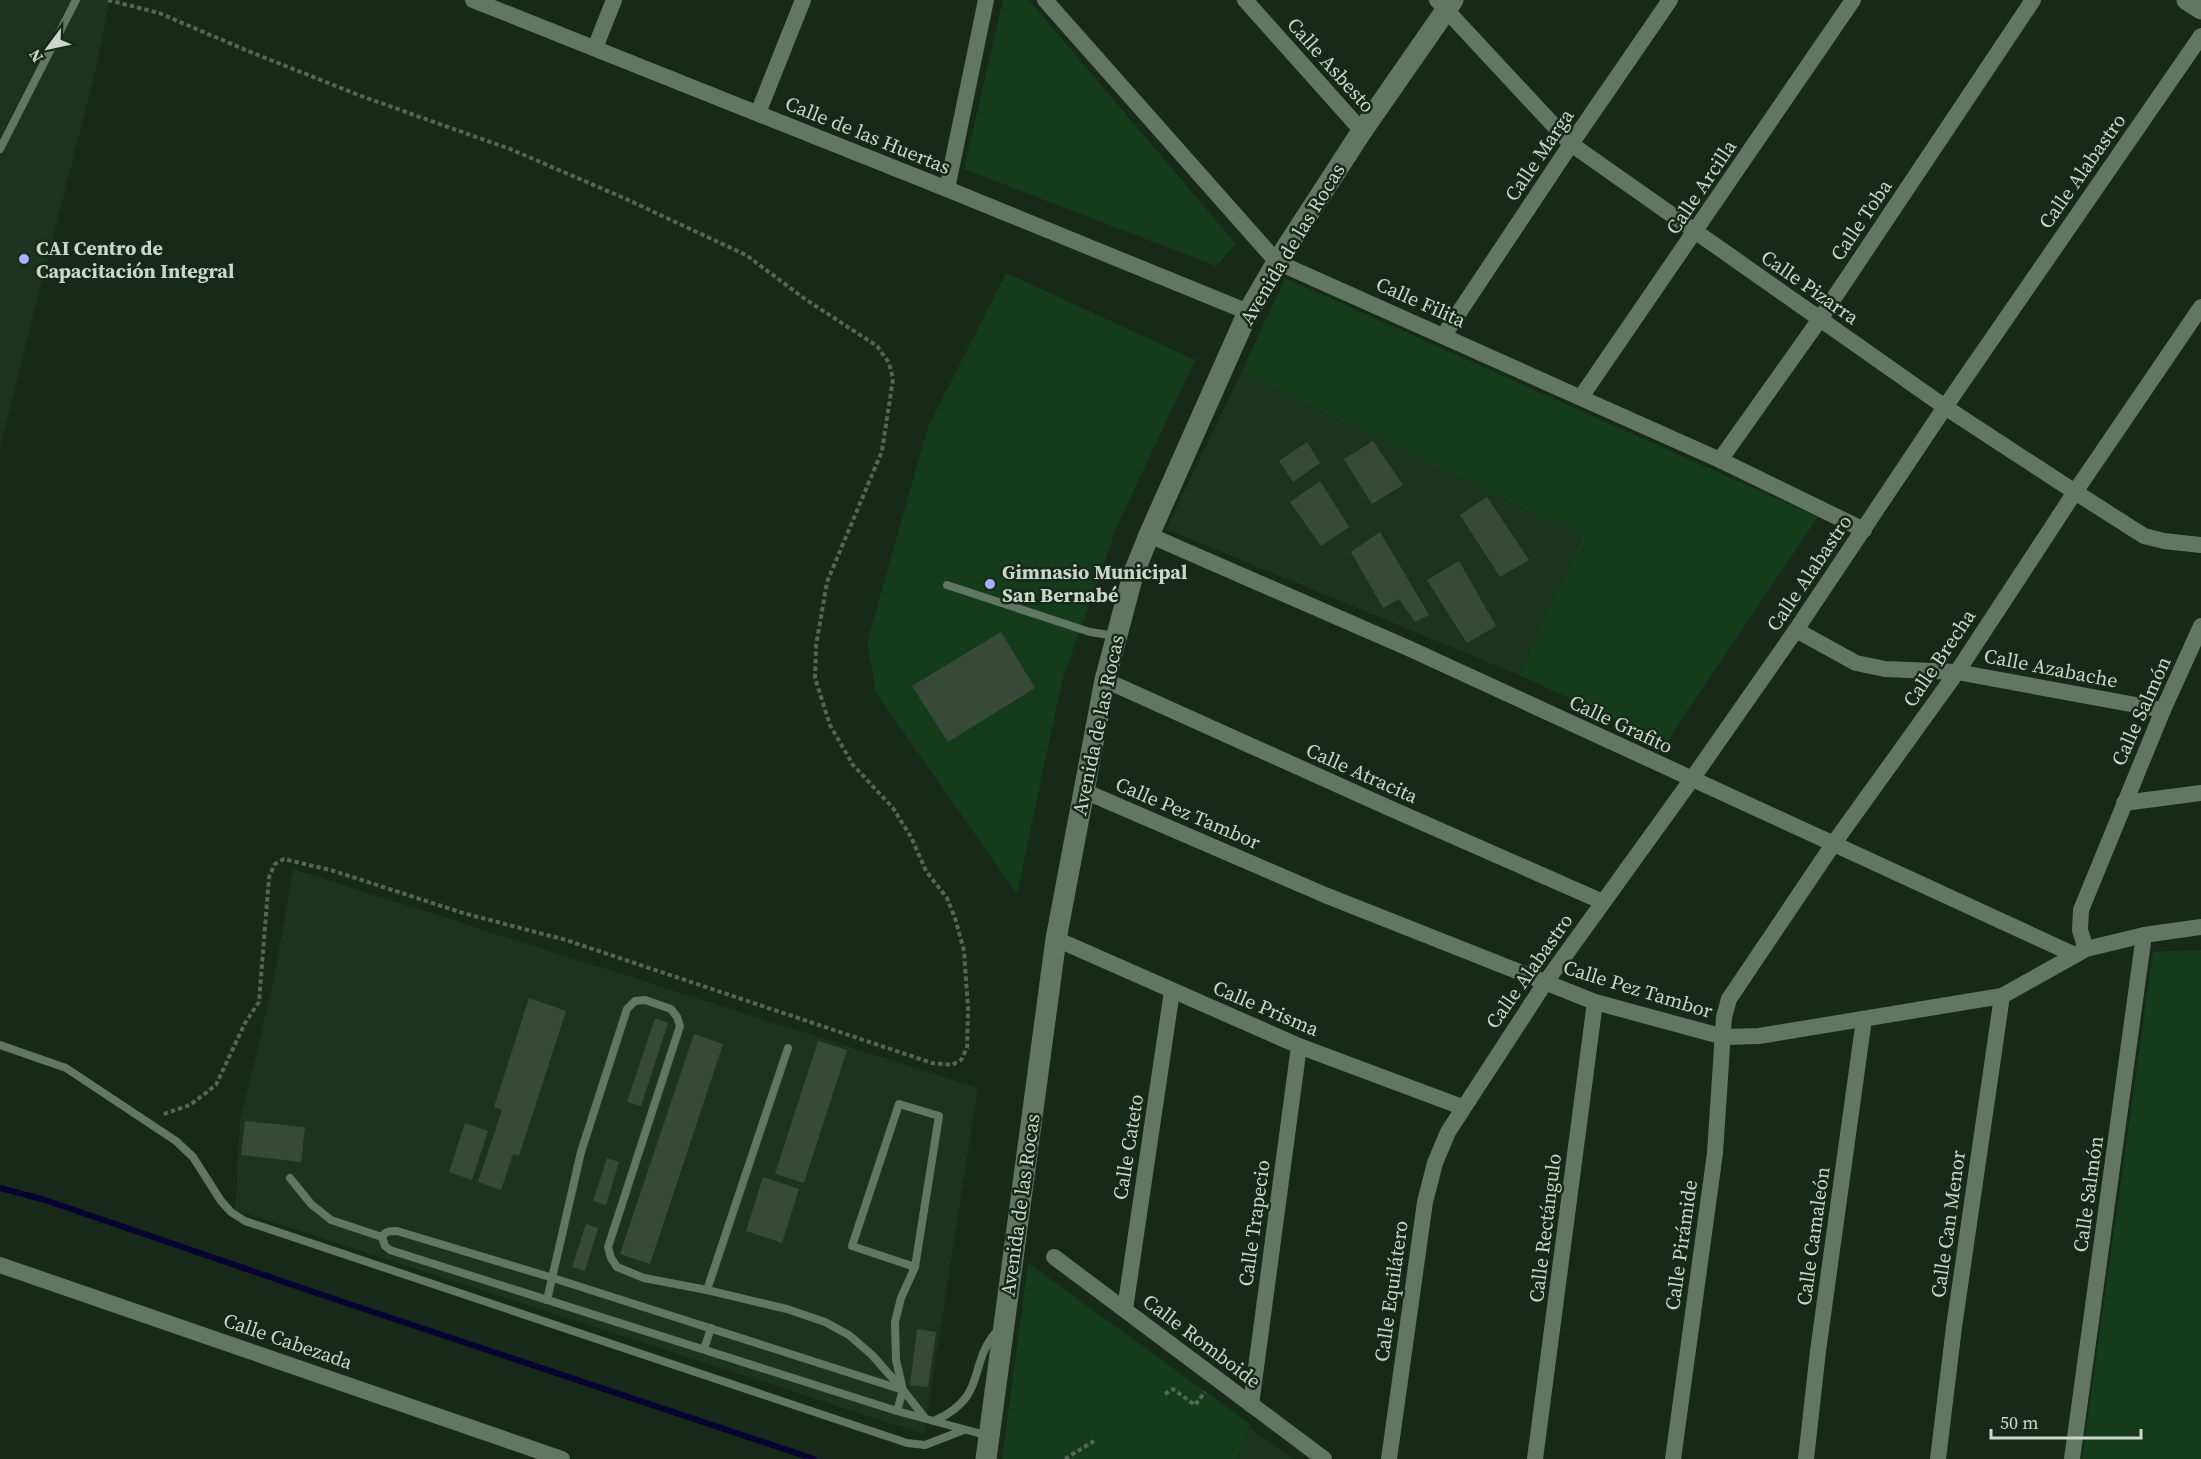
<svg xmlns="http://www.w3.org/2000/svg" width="2201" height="1459" font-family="'Source Serif 4',serif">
  <rect width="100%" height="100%" fill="#172919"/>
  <!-- built -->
  <g fill="#1c341f">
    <polygon points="0,0 110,0 95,72 0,447"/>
    <polygon points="1241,373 1582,536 1519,675 1166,529"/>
    <polygon points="293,869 978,1088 924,1434 235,1210 240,1121 273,984"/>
    <polygon points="1249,1428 1294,1459 1237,1459"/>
  </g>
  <!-- green -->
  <g fill="#143c1b">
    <polygon points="1003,0 1029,0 1236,244 1216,266 964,169"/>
    <polygon points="1006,273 1195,360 1117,526 1062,681 1017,894 876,693 867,642 928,427"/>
    <polygon points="1285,278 1818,517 1666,743 1519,675 1582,536 1241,373"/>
    <polygon points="2201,950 2201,1459 2082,1459 2153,952"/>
    <polygon points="1028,1263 1250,1424 1237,1459 1002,1459"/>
  </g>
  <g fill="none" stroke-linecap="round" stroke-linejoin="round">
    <!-- stream -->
    <polyline stroke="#090232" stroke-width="6" points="0,1188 45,1200 337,1300 814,1459"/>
  </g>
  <!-- building -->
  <g fill="#374a39">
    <polygon points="1373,441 1403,485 1372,504 1344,459"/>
    <polygon points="1307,442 1320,463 1293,482 1279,461"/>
    <polygon points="1320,481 1349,527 1321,546 1290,502"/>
    <polygon points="1487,497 1529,560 1500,577 1460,515"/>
    <polygon points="1380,532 1429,615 1415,622 1399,599 1383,608 1351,552"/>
    <polygon points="1459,561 1496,626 1467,643 1427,580"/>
    <polygon points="1001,632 1035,688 948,742 912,686"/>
    <polygon points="529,998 566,1011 519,1156 513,1154 501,1190 478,1182 502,1110 494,1107"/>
    <polygon points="655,1018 668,1023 641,1106 627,1102"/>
    <polygon points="694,1034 723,1044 650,1264 620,1254"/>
    <polygon points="818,1041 847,1050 804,1183 775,1174"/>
    <polygon points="245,1121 305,1127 301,1162 241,1155"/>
    <polygon points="465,1123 488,1131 472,1180 449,1172"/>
    <polygon points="607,1158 619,1162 606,1205 593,1201"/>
    <polygon points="763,1177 799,1189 782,1243 746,1231"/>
    <polygon points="586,1224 598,1228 585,1271 572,1267"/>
    <polygon points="917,1329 936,1332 928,1387 910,1385"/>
  </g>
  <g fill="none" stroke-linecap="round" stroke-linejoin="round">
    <!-- path -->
    <g stroke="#556556" stroke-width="4" stroke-dasharray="4.5 3" stroke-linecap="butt">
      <polyline points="108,0 159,13 248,51 361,96 510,149 624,198 746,255 805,299 877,346 889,363 893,379 882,451 827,582 816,646 815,678 830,725 853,765 893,808 911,837 926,871 947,898 955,918 964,951 968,1008 967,1048 961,1060 952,1065 932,1063 566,940 463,913 334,871 284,859 275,864 269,877 259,1002 245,1023 216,1085 190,1105 161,1115"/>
      <polyline points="1165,1394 1173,1389 1195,1405 1205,1392"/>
      <polyline points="1065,1459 1094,1441"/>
    </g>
    <!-- service -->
    <g stroke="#617663" stroke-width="8">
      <polyline points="0,149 76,0"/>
      <polyline points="947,585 1090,632 1116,636"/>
      <polyline points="0,1045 66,1068 176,1141 193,1157 221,1201 231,1212 245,1221 907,1443 925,1445 964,1430"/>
      <polyline points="290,1178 311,1204 331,1220 382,1237"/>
      <polyline points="382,1237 385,1246 390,1250 897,1411 989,1436"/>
      <path d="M382 1237C385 1231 390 1231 397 1231L553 1278 903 1390 925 1418"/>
      <polyline points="707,1290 788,1048"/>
      <polyline points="547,1300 581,1152 627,1009 635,1001 645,1000 671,1009 677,1017 680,1026 608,1247 611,1258 617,1267 644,1278 707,1290 787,1309 825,1322 849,1335 872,1355 903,1390 897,1411"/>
      <polyline points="704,1349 711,1328"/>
      <polyline points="902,1386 896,1360 895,1322 901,1298 915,1267 939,1116 899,1104 852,1246 915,1267"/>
      <path d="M934 1421C990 1396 966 1364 998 1330"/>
    </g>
    <!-- minor -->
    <g stroke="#617663" stroke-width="16">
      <polyline points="473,0 947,189 1248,312"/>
      <polyline points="1045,0 1277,262 1720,460 1864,530"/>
      <polyline points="1245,0 1362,131"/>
      <polyline points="1437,0 1571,144 1945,407 2075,492 2144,536 2164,541 2201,545"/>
      <polyline points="595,48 614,0"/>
      <polyline points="758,113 803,0"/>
      <polyline points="947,189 986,0"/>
      <polyline points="1444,335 1571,144 1670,0"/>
      <polyline points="1581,397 1853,0"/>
      <polyline points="1720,460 1820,319 2033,0"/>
      <polyline points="1149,535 1408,648 2075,955"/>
      <polyline points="1796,630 1856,663 1885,669 1957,672 2163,710"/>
      <polyline points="1105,680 1387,807 1603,902"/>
      <polyline points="1084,791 1325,895 1595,1002 1724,1037 1759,1036 2002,996 2086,949 2144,935 2201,927"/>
      <polyline points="2124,803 2201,793"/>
      <polyline points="1056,939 1299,1046 1462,1107"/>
      <polyline points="2086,949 2080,930 2081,910 2163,710 2201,626"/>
      <polyline points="1054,1257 1324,1459"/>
      <polyline points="0,1265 562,1459"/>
      <polyline points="1125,1309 1172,991"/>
      <polyline points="1251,1405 1299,1046"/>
      <polyline points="1389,1459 1425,1202 1435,1163 1448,1132 1545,983 1692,779 1796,630 1945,407 2201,36"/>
      <polyline points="1535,1459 1595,1002"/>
      <polyline points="1673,1459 1715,1153 1724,1017 1729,999 1834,843 1957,672 2075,492 2201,307"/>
      <polyline points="1806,1459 1818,1351 1864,1019"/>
      <polyline points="1938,1459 1954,1327 2002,996"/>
      <polyline points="2072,1459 2144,935"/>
    </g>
    <!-- tertiary -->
    <g stroke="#617663" stroke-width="21">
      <polyline points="2187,0 2201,9"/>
      <polyline points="986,1459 1056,939 1105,680 1133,575 1149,535 1248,312 1277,262 1362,131 1453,0"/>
    </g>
  </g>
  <!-- markers -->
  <g fill="#a8b0fc" stroke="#172919" stroke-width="2">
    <circle cx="24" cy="259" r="6"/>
    <circle cx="990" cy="584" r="6"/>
  </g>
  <g text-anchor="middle" stroke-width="5" stroke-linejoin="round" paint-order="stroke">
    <!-- street labels -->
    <g font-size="20" fill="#ccd7cc" stroke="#172919">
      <text transform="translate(1331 65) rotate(48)" y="7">Calle Asbesto</text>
      <text transform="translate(868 135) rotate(22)" y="7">Calle de las Huertas</text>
      <text transform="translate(1539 155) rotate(-56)" y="7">Calle Marga</text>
      <text transform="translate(2082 171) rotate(-55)" y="7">Calle Alabastro</text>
      <text transform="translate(1701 187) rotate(-56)" y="7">Calle Arcilla</text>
      <text transform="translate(1861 220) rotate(-56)" y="7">Calle Toba</text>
      <text transform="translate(1292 244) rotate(-59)" y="7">Avenida de las Rocas</text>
      <text transform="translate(1810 287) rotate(35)" y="7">Calle Pizarra</text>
      <text transform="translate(1421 302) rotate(24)" y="7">Calle Filita</text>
      <text transform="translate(1809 573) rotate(-56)" y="7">Calle Alabastro</text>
      <text transform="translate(1939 658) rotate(-56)" y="7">Calle Brecha</text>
      <text transform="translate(2051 668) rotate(11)" y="7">Calle Azabache</text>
      <text transform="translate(2141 711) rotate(-66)" y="7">Calle Salmón</text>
      <text transform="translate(1621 724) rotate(25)" y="7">Calle Grafito</text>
      <text transform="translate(1098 725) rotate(-78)" y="7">Avenida de las Rocas</text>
      <text transform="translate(1362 773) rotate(24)" y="7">Calle Atracita</text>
      <text transform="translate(1188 813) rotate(23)" y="7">Calle Pez Tambor</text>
      <text transform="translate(1529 971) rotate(-55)" y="7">Calle Alabastro</text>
      <text transform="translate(1638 989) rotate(17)" y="7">Calle Pez Tambor</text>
      <text transform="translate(1266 1008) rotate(23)" y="7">Calle Prisma</text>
      <text transform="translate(1128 1147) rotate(-81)" y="7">Calle Cateto</text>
      <text transform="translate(2088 1194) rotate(-82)" y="7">Calle Salmón</text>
      <text transform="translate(1020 1205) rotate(-82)" y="7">Avenida de las Rocas</text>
      <text transform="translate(1254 1223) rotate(-82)" y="7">Calle Trapecio</text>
      <text transform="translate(1948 1224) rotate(-82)" y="7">Calle Can Menor</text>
      <text transform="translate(1545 1228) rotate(-83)" y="7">Calle Rectángulo</text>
      <text transform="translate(1813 1236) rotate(-82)" y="7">Calle Camaleón</text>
      <text transform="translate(1681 1245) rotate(-82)" y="7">Calle Pirámide</text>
      <text transform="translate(1391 1291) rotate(-82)" y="7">Calle Equilátero</text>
      <text transform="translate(288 1341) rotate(19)" y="7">Calle Cabezada</text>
      <text transform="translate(1202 1341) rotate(37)" y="7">Calle Romboide</text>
    </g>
    <!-- poi labels -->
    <g font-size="20" font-weight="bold" fill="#ccd7cc" stroke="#172919" text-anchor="start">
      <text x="36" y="255">CAI Centro de<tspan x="36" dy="23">Capacitación Integral</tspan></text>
      <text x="1002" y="579">Gimnasio Municipal<tspan x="1002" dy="23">San Bernabé</tspan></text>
    </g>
  </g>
  <!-- north arrow -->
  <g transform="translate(48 48) rotate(237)" stroke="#172919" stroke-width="4.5" paint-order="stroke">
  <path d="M0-4.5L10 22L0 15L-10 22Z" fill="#ccd7cc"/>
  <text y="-9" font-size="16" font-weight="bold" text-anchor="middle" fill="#ccd7cc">N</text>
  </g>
  <!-- scale -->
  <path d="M1991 1429v9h150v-9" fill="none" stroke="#ccd7cc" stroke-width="3"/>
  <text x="2000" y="1429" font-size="18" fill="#ccd7cc" stroke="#172919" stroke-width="4.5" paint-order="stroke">50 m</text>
</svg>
